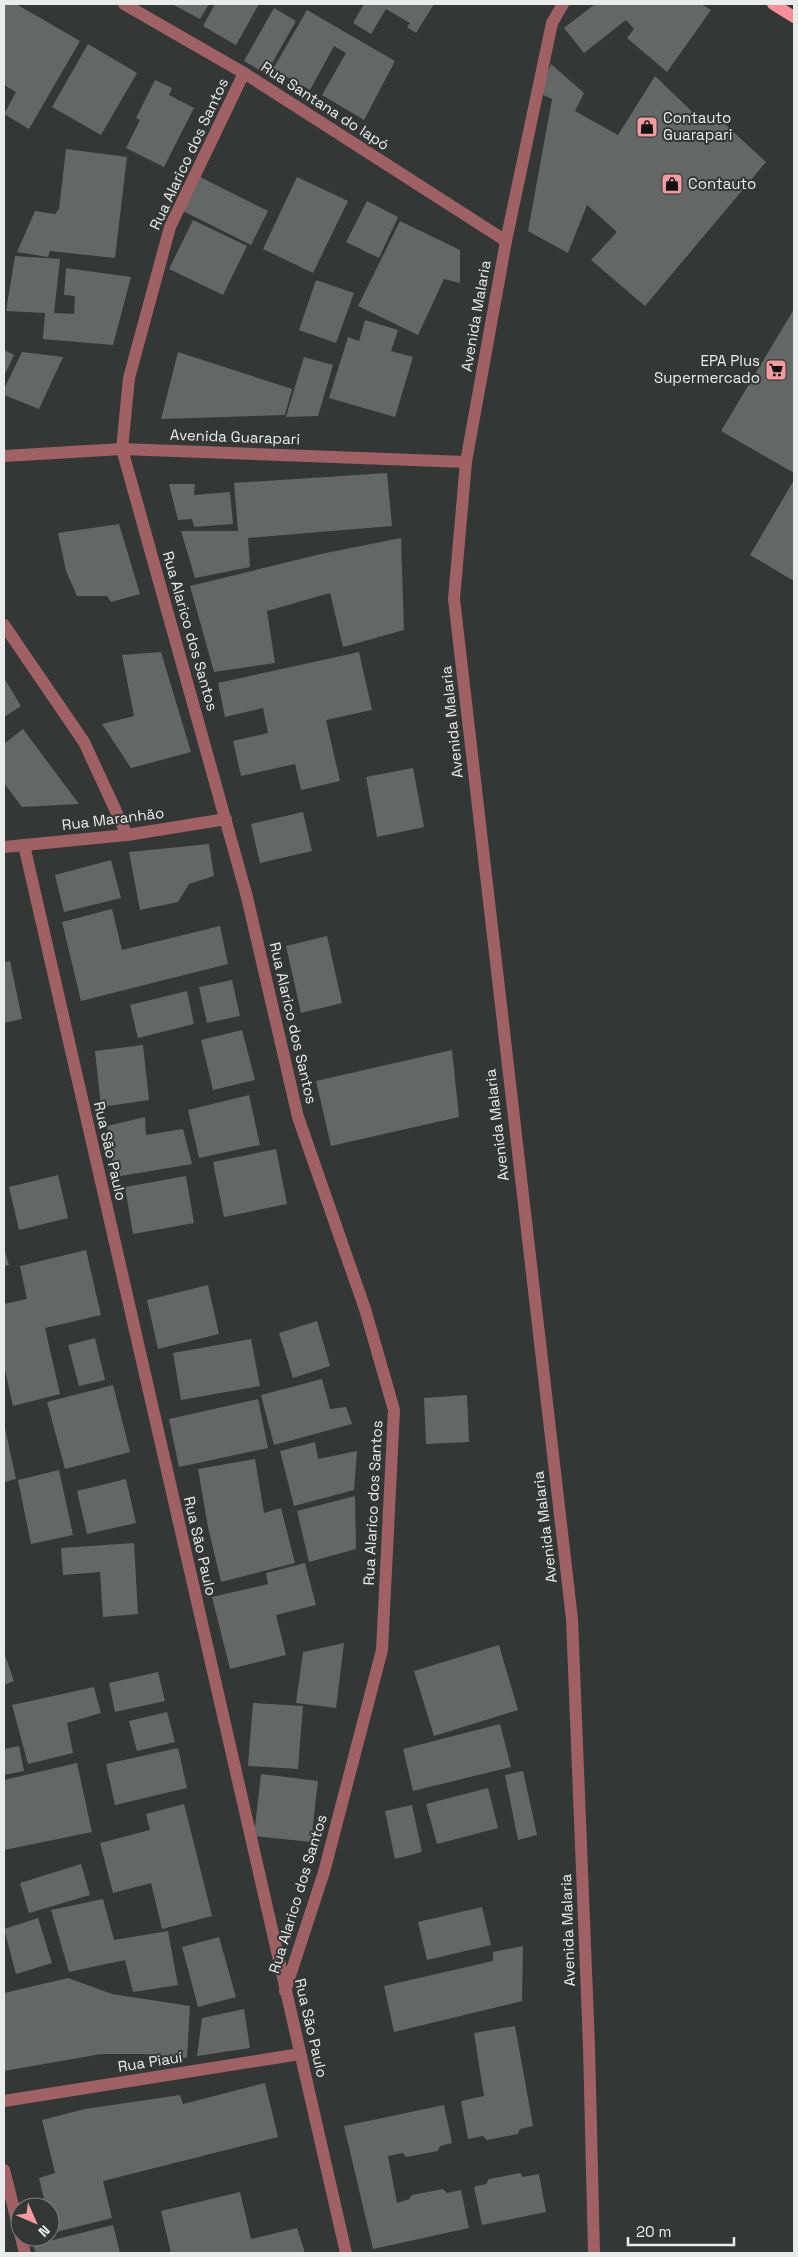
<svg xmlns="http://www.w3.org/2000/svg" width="798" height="2257" font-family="'Space Grotesk',sans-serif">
  <rect width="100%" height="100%" fill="#333736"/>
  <!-- building -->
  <g fill="#636866">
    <polygon points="4,4 16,4 80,41 29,129 4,114 16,92 4,85"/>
    <polygon points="172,4 209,4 200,19"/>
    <polygon points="215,4 259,4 236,45 203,26"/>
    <polygon points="364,4 434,4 416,33 407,27 410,23 386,9 371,34 353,23"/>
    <polygon points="595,4 701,4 711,10 667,72 627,38 634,29 626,20 584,53 564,28"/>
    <polygon points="274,8 296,21 266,74 244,61"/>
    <polygon points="307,10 395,61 364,120 322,95 346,53 334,46 310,90 273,69"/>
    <polygon points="88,44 137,73 101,135 52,107"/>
    <polygon points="551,64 584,93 575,111 618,135 655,76 706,125 715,115 766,162 645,306 591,260 617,232 587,205 568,253 528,231 552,99 539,93"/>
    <polygon points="155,80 172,88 169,95 194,108 164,167 126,148 140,120 136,118"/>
    <polygon points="66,149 127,157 115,258 50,251 48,257 17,252 35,211 55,214 59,209"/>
    <polygon points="198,176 268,211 251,245 181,210"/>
    <polygon points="297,177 348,201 313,273 263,249"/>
    <polygon points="367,201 398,217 379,258 346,242"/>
    <polygon points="193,220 247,246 223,295 169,269"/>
    <polygon points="400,221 460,250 460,283 444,279 418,335 358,306"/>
    <polygon points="15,256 60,259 54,313 74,314 75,296 64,295 66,268 131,277 113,345 43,339 45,313 6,311"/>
    <polygon points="316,280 354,293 336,343 299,330"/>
    <polygon points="794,309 794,473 721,431"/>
    <polygon points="365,320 398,330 391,351 413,357 395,417 329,398 348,337 359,341"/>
    <polygon points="4,350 14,355 4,376"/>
    <polygon points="22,352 63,357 39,409 4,395 4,389"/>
    <polygon points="178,352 292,389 285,415 161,419"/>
    <polygon points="304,357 333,365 318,416 286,417"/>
    <polygon points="387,473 392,526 248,538 250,567 195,578 181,531 238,531 234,483"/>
    <polygon points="794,480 794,581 750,555"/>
    <polygon points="169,484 195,484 194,495 230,492 233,524 194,527 192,519 178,520"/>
    <polygon points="119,524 140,594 111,602 107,596 77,596 66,571 58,533"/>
    <polygon points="401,538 404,630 343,647 330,593 267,611 275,663 214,672 190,586 321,554"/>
    <polygon points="161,652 191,752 131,768 102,724 134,716 122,655"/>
    <polygon points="359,652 372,710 326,720 340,781 301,790 295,764 241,776 233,741 268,733 263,708 225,717 218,683"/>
    <polygon points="4,678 21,706 4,717"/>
    <polygon points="23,729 79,804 22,807 4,783 4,744"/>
    <polygon points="413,768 424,827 377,837 366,777"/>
    <polygon points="303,812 312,851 260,863 251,824"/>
    <polygon points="209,844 214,876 189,884 178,902 140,910 129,852"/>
    <polygon points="111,860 121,898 64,912 55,875"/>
    <polygon points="112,909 122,950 220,926 228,964 81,1001 62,922"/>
    <polygon points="327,936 342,1003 301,1013 286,946"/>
    <polygon points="10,961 22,1019 4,1023 4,962"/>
    <polygon points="232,980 240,1016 207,1023 199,987"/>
    <polygon points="187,991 194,1024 138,1038 130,1005"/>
    <polygon points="242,1030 255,1080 213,1090 201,1040"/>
    <polygon points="143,1045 149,1100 101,1107 95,1051"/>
    <polygon points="452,1050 459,1117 331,1146 316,1081"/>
    <polygon points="249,1095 260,1145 199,1158 188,1110"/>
    <polygon points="145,1117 146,1135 183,1129 192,1164 115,1177 107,1126"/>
    <polygon points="276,1149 287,1204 224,1217 213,1162"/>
    <polygon points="58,1175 68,1218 19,1230 9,1187"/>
    <polygon points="186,1176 194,1223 133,1234 125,1187"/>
    <polygon points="4,1248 9,1265 4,1266"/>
    <polygon points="86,1250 101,1315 45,1328 60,1394 13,1406 4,1366 4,1304 27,1299 20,1266"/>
    <polygon points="208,1285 219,1334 158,1349 147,1300"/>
    <polygon points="317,1321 330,1366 293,1378 279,1333"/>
    <polygon points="95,1338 105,1380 79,1386 68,1345"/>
    <polygon points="251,1339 260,1386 181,1400 173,1353"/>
    <polygon points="322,1379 330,1409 346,1407 352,1424 274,1445 261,1395"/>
    <polygon points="113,1385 130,1452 65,1469 47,1402"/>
    <polygon points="467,1395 469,1442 426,1444 424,1398"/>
    <polygon points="258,1399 268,1448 179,1467 169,1419"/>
    <polygon points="5,1428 16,1479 4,1482 4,1429"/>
    <polygon points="315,1442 318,1459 357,1451 354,1490 294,1506 280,1451"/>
    <polygon points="255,1459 264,1513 281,1508 295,1563 221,1582 208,1527 198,1469"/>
    <polygon points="59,1470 73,1535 31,1544 18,1480"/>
    <polygon points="126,1479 136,1523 87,1534 77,1491"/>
    <polygon points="355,1496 356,1549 309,1562 297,1511"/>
    <polygon points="134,1543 138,1614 103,1617 100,1572 63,1575 61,1548"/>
    <polygon points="305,1563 316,1605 276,1615 286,1655 230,1669 212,1597 268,1584 266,1573"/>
    <polygon points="344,1643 336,1708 296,1703 303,1652"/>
    <polygon points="499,1645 518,1710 434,1736 414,1671"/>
    <polygon points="4,1652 14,1681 4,1685"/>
    <polygon points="158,1672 165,1701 115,1712 109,1683"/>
    <polygon points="94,1687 101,1713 67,1723 73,1753 28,1764 12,1705"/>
    <polygon points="253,1703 303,1706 298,1769 248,1766"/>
    <polygon points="167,1712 175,1742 137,1751 129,1721"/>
    <polygon points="500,1724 511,1767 413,1791 403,1749"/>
    <polygon points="19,1746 24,1771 4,1775 4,1749"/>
    <polygon points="178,1748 187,1788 115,1805 106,1764"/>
    <polygon points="77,1763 92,1832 4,1850 4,1780"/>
    <polygon points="523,1771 537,1835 518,1840 505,1775"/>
    <polygon points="261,1774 318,1781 311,1842 254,1836"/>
    <polygon points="488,1788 498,1828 437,1844 426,1804"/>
    <polygon points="184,1804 212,1916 162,1929 151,1883 113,1893 100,1843 150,1830 146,1814"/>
    <polygon points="412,1805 422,1852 395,1859 385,1811"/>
    <polygon points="81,1864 90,1895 29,1913 20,1883"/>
    <polygon points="103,1899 114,1940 168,1931 178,1985 133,1992 125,1960 69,1972 51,1910"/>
    <polygon points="482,1907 491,1945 427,1960 418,1922"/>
    <polygon points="38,1918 52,1963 16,1974 4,1929"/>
    <polygon points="219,1937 236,1997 198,2007 182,1947"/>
    <polygon points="523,1946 522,2001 394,2032 384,1986 493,1961 493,1952"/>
    <polygon points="68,1978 112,1994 190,2006 187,2058 144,2054 101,2054 4,2071 4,1993"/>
    <polygon points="244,2009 250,2048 197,2056 202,2018"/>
    <polygon points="515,2026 533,2126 520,2129 518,2134 487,2140 483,2136 468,2139 461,2101 484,2096 474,2033"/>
    <polygon points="265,2083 278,2137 103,2181 112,2218 52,2233 50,2207 46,2207 39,2178 55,2173 42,2120 85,2109 180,2095 183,2104"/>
    <polygon points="444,2105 452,2143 440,2146 438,2151 406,2157 403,2153 388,2156 397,2203 409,2199 412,2195 443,2189 447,2193 461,2190 469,2228 373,2249 344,2126"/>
    <polygon points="520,2173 523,2177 539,2174 546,2212 482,2225 474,2187 486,2184 489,2179"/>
    <polygon points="240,2192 251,2239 297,2228 305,2253 171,2253 161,2211"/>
    <polygon points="113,2225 120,2253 36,2253 33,2245"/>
  </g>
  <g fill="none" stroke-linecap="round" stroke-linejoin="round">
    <!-- minor -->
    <g stroke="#a06164" stroke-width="12">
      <polyline points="124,4 244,73 506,241"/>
      <polyline points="563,4 552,23 506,241 466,462 454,599 572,1619 589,2046 594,2253"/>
      <polyline points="244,73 170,227 129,378 122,449 247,897 298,1117 365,1309 394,1410 382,1650 324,1872 285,1991"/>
      <polyline points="4,456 122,449 466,462"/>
      <polyline points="4,625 84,742 127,835"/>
      <polyline points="24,845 346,2253"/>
      <polyline points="4,847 127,835 226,819"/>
      <polyline points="4,2101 300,2054"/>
      <polyline points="4,2170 20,2233"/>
      <polyline points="21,2237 25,2253"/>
    </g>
    <!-- primary -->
    <polyline stroke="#f89197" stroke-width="12" points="773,4 794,17"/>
  </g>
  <!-- icons -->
  <defs>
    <g id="shop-square" transform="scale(1.125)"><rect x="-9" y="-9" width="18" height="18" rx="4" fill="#f49b9f" stroke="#333736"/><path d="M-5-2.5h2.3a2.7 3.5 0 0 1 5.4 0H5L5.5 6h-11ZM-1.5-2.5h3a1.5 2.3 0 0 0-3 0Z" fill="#111"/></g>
    <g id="supermarket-square" transform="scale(1.125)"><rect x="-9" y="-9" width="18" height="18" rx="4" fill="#f49b9f" stroke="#333736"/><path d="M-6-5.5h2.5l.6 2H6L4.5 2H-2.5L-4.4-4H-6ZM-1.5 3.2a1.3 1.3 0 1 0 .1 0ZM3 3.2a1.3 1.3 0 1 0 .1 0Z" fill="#111"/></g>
  </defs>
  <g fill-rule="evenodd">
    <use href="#shop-square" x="647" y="127"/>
    <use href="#shop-square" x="672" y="184"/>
    <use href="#supermarket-square" x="776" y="370"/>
  </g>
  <g text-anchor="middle" stroke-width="4" stroke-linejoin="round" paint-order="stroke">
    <!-- street labels -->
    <g font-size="15" fill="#e9eceb" stroke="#333736">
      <text transform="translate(325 106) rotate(33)" y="5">Rua Santana do Iapó</text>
      <text transform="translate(189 154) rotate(-65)" y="5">Rua Alarico dos Santos</text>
      <text transform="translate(476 316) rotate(-80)" y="5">Avenida Malaria</text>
      <text transform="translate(235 437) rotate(2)" y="5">Avenida Guarapari</text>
      <text transform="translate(190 631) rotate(74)" y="5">Rua Alarico dos Santos</text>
      <text transform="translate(452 722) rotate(-96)" y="5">Avenida Malaria</text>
      <text transform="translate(113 819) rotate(-7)" y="5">Rua Maranhão</text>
      <text transform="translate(293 1023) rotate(77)" y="5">Rua Alarico dos Santos</text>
      <text transform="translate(497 1125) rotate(-97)" y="5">Avenida Malaria</text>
      <text transform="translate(110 1151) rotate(77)" y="5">Rua São Paulo</text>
      <text transform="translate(373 1503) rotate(-87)" y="5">Rua Alarico dos Santos</text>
      <text transform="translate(545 1527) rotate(-97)" y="5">Avenida Malaria</text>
      <text transform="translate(200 1546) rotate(77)" y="5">Rua São Paulo</text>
      <text transform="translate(298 1894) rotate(-73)" y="5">Rua Alarico dos Santos</text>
      <text transform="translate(568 1930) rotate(-92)" y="5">Avenida Malaria</text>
      <text transform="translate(311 2028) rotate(77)" y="5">Rua São Paulo</text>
      <text transform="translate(150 2062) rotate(-9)" y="5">Rua Piauí</text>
    </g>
    <!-- poi labels -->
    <g font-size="15" fill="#e9eceb" stroke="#333736" text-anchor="start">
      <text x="663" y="123">Contauto<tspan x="663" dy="17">Guarapari</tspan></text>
      <text x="688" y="189">Contauto</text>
      <text x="760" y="366" text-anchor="end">EPA Plus<tspan x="760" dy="17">Supermercado</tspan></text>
    </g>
  </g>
  <!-- border -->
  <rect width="798" height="2257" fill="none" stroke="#e9eceb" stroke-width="10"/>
  <!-- north arrow -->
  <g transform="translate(35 2222) rotate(135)"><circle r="24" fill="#333736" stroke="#7c7f7e"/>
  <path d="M0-4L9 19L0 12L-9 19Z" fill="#f49b9f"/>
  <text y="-8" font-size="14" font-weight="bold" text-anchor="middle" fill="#e9eceb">N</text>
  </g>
  <!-- scale -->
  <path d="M628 2237v8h106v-8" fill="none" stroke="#e9eceb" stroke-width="2.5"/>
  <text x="636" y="2237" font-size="15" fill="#e9eceb" stroke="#333736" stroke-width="4" paint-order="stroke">20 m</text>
</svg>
